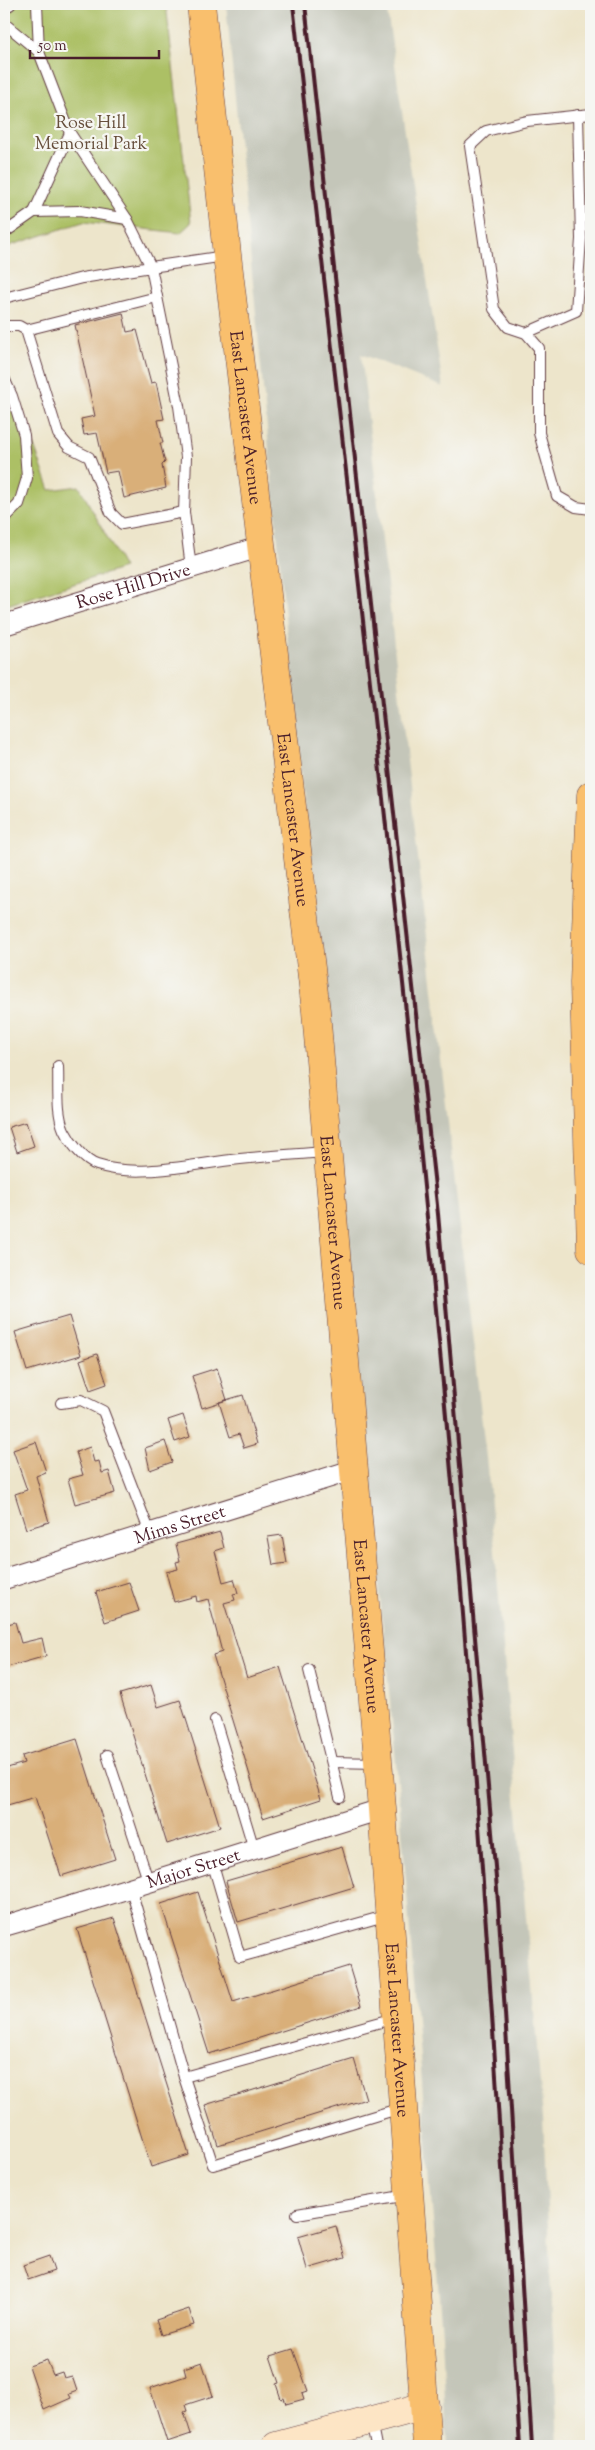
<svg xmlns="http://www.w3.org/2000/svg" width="595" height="2450" font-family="'Sorts Mill Goudy',serif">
  <rect width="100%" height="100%" fill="#f6f6f2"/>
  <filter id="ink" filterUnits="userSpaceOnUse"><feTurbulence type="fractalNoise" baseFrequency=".02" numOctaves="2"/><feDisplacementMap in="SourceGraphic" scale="10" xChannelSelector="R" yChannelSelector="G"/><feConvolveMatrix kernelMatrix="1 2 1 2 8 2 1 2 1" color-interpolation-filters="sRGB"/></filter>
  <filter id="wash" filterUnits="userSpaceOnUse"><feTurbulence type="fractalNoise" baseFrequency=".0096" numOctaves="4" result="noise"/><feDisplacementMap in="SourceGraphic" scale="20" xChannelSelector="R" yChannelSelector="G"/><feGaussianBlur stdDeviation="1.12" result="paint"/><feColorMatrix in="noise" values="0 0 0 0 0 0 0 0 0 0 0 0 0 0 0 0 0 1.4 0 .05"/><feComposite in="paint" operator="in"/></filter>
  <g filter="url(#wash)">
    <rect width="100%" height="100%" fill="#ede5cb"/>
    <!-- industrial -->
    <polygon fill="#c4c6b9" points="226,4 386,4 443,387 361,354 490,1493 543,2118 558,2446 447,2446 442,2334 399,1793"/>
    <!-- green -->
    <g fill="#acc065" stroke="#7b7048">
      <polygon points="4,4 166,4 191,223 180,233 83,222 12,245 4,250"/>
      <polygon points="4,364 50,490 79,486 124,568 4,606"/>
    </g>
    <g id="blocks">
      <!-- building -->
      <g fill="#d9af79">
        <polygon points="123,313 127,332 137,330 151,383 156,382 164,419 158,420 163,443 160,443 165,462 162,465 166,488 124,498 118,471 106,473 97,433 84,435 81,419 95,416 75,325"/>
        <polygon points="26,1122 34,1146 17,1152 9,1127"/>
        <polygon points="69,1316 81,1355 27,1371 15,1332"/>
        <polygon points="97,1354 107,1384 90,1390 80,1360"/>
        <polygon points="217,1368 227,1400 202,1408 192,1376"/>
        <polygon points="243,1395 257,1444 244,1448 239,1434 230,1437 219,1402"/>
        <polygon points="183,1415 190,1437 175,1442 168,1420"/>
        <polygon points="165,1441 172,1462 150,1470 145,1448"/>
        <polygon points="36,1442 46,1472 36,1476 49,1522 26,1529 15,1494 27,1490 13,1450"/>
        <polygon points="90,1447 94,1462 99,1461 102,1473 109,1471 115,1493 75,1504 68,1479 83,1475 76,1452"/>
        <polygon points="220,1532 224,1548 215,1551 223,1582 234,1579 238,1593 233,1594 235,1600 224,1603 247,1678 280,1667 321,1799 263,1818 213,1655 222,1652 208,1599 197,1602 196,1596 174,1602 166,1572 178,1569 176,1562 180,1561 176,1544"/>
        <polygon points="282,1535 287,1563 273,1565 268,1537"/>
        <polygon points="129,1582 139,1611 105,1622 96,1592"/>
        <polygon points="15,1622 21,1643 42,1638 46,1656 4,1668 4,1625"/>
        <polygon points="151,1685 158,1707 180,1700 220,1827 167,1844 120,1694"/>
        <polygon points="77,1739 115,1859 61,1876 35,1797 4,1806 4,1769 24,1763 22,1756"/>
        <polygon points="342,1847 354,1887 238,1922 226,1881"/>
        <polygon points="198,1892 233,2002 349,1966 361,2006 209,2054 161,1904"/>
        <polygon points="114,1918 189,2155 151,2167 77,1929"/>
        <polygon points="354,2059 366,2099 218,2145 205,2105"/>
        <polygon points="336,2226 345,2258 307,2269 298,2237"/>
        <polygon points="49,2256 54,2271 28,2280 23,2265"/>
        <polygon points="189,2309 194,2325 161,2335 156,2320"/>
        <polygon points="293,2349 308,2391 302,2393 304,2399 286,2404 284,2398 281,2399 276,2384 279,2383 270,2356"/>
        <polygon points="47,2360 53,2375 62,2372 64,2378 72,2376 77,2391 69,2394 71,2398 44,2410 29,2366"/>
        <polygon points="202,2362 213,2396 185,2405 187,2411 184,2412 191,2434 167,2442 150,2388 186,2376 184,2368"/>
      </g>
    </g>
  </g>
  <g filter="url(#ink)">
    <use href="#blocks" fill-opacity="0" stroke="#623d43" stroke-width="1"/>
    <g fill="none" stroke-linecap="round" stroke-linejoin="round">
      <!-- lane casing -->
      <g stroke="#623d43" stroke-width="12">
        <g id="lane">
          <polyline points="37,4 39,52"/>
          <polyline points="4,9 11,4"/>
          <polyline points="4,23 39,52 70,133 127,219 151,267 225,256"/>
          <polyline points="591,114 527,121 486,131 470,146 494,309 508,327 526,333 539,348 539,433 557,496 576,507 591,509"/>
          <polyline points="34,212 70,133"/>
          <polyline points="4,233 34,212 80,211 127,219"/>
          <polyline points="4,298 82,278 151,267 179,406 186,457 184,512 191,568"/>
          <polyline points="4,326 19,326 26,330 58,434 69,447 89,457 111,513 122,524 184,512"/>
          <polyline points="26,330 157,297"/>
          <polyline points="526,333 576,311 581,239 578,115"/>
          <polyline points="4,378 12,396 24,435 27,478 19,504 4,519"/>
          <path d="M58 1066C59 1086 56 1112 64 1130 70 1142 84 1161 97 1165 140 1179 196 1163 240 1159 269 1156 298 1154 327 1152"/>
          <polyline points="61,1403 81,1400 103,1411 150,1533"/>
          <polyline points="309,1670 340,1797"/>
          <polyline points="215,1720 254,1849"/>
          <polyline points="107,1755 149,1883"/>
          <polyline points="332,1762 377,1763"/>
          <polyline points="212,1861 240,1957 388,1915"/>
          <polyline points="131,1889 184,2077 213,2165 401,2108"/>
          <polyline points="184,2077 395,2018"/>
          <polyline points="297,2214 408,2195"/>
          <polyline points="371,2421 376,2446"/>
        </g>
      </g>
      <!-- street casing -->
      <g stroke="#623d43" stroke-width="22">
        <g id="street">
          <path id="s1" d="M4 625 263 546"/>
          <path id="s2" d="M4 1579 356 1469"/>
          <path id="s3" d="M4 1926C130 1889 256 1848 382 1809"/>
        </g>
      </g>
      <!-- secondary casing -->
      <g stroke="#623d43" stroke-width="29">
        <polyline id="secondary" points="276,2446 425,2406"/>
      </g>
      <!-- primary casing -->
      <g stroke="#623d43" stroke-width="29">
        <g id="primary">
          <path id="s4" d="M201 4 227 255 316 1011 382 1809 427 2446"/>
          <polyline points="591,795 584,983 591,1249"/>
        </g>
      </g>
      <!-- lane -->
      <use href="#lane" stroke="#fff" stroke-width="10"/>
      <!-- street -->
      <use href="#street" stroke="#fff" stroke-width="20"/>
      <!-- secondary -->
      <use href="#secondary" stroke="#fde5c5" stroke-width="28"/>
      <!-- primary -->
      <use href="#primary" stroke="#f9bf6d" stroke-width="28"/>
      <!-- rail -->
      <g stroke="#4a1f2b" stroke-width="4">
        <path d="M293 4C343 453 398 902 440 1352 475 1716 496 2081 520 2446"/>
        <polyline points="305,4 438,1214 498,1901 532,2446"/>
      </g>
    </g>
  </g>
  <g text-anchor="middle" stroke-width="4.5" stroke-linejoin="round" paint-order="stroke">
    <!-- park labels -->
    <g font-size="18" fill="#674f3c" stroke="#f6f6f2">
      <text x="91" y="128">Rose Hill<tspan x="91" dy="21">Memorial Park</tspan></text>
    </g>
    <!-- street labels -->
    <g font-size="18" fill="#4a1f2b" stroke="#f6f6f2">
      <text dy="6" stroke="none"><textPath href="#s4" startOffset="416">East Lancaster Avenue</textPath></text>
      <text dy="6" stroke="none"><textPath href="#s1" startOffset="135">Rose Hill Drive</textPath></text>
      <text dy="6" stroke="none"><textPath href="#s4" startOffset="821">East Lancaster Avenue</textPath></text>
      <text dy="6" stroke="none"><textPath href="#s4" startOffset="1226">East Lancaster Avenue</textPath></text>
      <text dy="6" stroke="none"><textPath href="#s2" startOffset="184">Mims Street</textPath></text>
      <text dy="6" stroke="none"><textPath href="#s4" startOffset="1631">East Lancaster Avenue</textPath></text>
      <text dy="6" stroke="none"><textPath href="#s3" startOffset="198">Major Street</textPath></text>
      <text dy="6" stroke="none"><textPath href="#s4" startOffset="2036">East Lancaster Avenue</textPath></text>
    </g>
  </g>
  <!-- margin -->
  <rect width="595" height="2450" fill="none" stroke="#f6f6f2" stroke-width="20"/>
  <!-- scale -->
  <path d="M30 50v8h129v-8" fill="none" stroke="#4a1f2b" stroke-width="2.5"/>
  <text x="38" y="50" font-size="15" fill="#4a1f2b" stroke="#f6f6f2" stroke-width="4" paint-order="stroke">50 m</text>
</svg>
